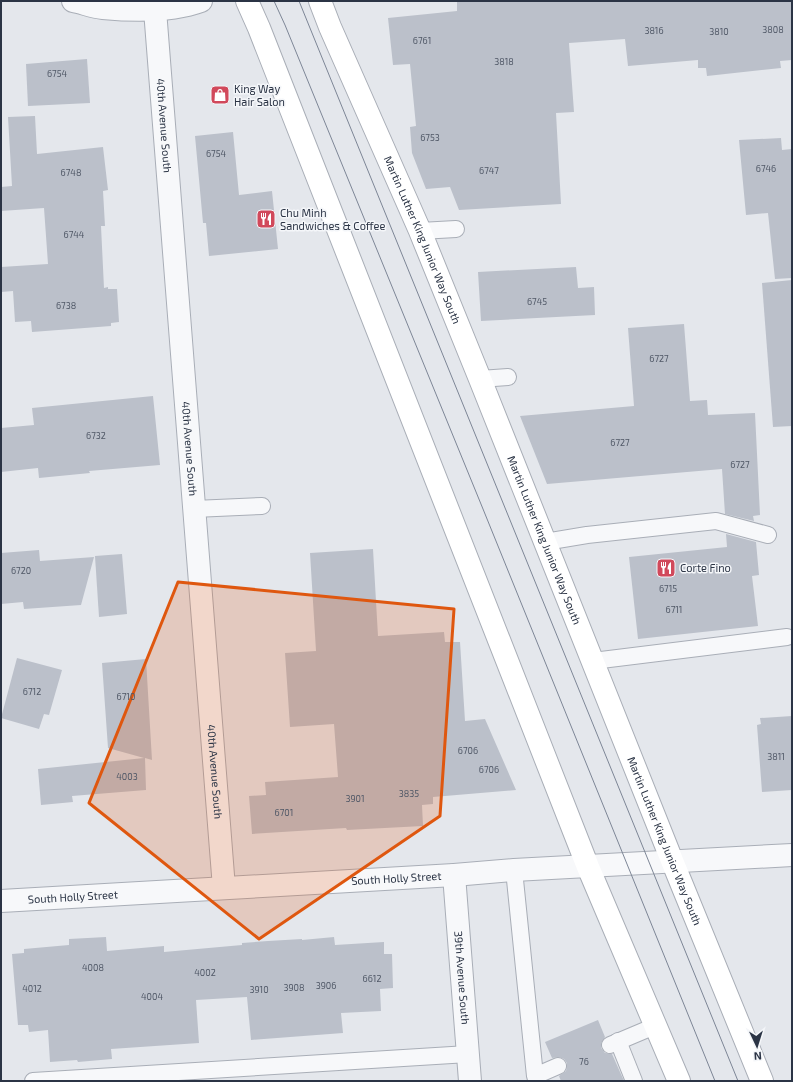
<svg xmlns="http://www.w3.org/2000/svg" width="793" height="1082" font-family="'Exo 2',sans-serif">
  <rect width="100%" height="100%" fill="#e4e7ec"/>
  <!-- building -->
  <g fill="#bbc0ca">
    <polygon points="457,1 792,1 792,60 780,61 781,68 707,76 706,68 698,68 698,60 628,66 625,39 569,43 574,112 556,113 561,204 459,210 450,187 426,189 412,153 410,127 416,126 410,64 393,65 388,18 457,11"/>
    <polygon points="87,59 90,103 28,106 26,64"/>
    <polygon points="35,116 37,154 103,147 108,190 103,191 105,226 101,226 104,288 108,287 108,289 117,289 119,322 111,323 111,326 32,332 31,321 15,322 13,291 1,292 1,267 48,264 44,208 1,211 1,187 12,186 8,117"/>
    <polygon points="233,132 239,195 272,191 278,249 209,256 206,223 203,223 195,136"/>
    <polygon points="781,138 782,150 792,149 792,278 775,279 768,213 746,215 739,140"/>
    <polygon points="576,267 578,288 594,287 595,315 481,321 478,272"/>
    <polygon points="792,280 792,426 773,427 762,283"/>
    <polygon points="684,324 690,401 707,400 708,415 755,413 760,515 753,516 754,521 725,514 722,469 547,484 520,416 634,406 628,328"/>
    <polygon points="153,396 160,465 89,471 90,473 39,478 38,468 1,472 1,428 34,425 32,408"/>
    <polygon points="726,534 756,542 759,575 752,576 758,626 638,639 629,557 727,547"/>
    <polygon points="373,549 378,636 444,632 445,642 460,642 465,721 485,719 516,790 433,797 433,804 422,805 423,826 347,830 346,828 252,834 249,796 266,795 265,782 338,777 334,724 290,727 285,653 316,651 310,553"/>
    <polygon points="39,550 40,561 94,557 81,605 24,609 23,602 1,604 1,553"/>
    <polygon points="122,554 127,614 99,617 95,556"/>
    <polygon points="17,658 62,670 49,715 44,714 39,729 1,718"/>
    <polygon points="146,659 152,760 145,758 146,790 72,796 73,802 41,805 38,769 144,758 108,748 102,663"/>
    <polygon points="792,716 792,790 762,792 757,725 761,724 760,718"/>
    <polygon points="106,937 107,951 164,946 164,952 242,945 242,943 268,941 302,939 302,940 334,937 335,945 384,942 384,954 392,954 393,988 380,989 381,1011 341,1013 343,1033 251,1040 247,997 196,1000 199,1043 111,1049 112,1059 78,1062 77,1060 50,1062 48,1030 29,1032 28,1025 18,1025 12,954 24,953 24,949 69,945 69,939"/>
    <polygon points="598,1020 605,1037 601,1043 601,1048 605,1053 612,1054 624,1081 561,1081 559,1076 566,1071 567,1067 567,1063 564,1059 559,1057 552,1058 545,1042"/>
  </g>
  <g fill="none" stroke-linecap="round" stroke-linejoin="round">
    <!-- lane casing -->
    <g stroke="#a9aeb7" stroke-width="18">
      <g id="lane">
        <polyline points="420,231 456,229"/>
        <polyline points="480,379 508,377"/>
        <polyline points="194,509 262,506"/>
        <polyline points="545,542 587,535 716,521 768,535"/>
        <polyline points="593,661 787,637"/>
        <polyline points="514,870 535,1076 558,1066"/>
        <polyline points="618,1041 634,1081"/>
        <polyline points="610,1045 655,1026"/>
        <polyline points="33,1081 468,1054"/>
      </g>
    </g>
    <!-- street casing -->
    <g stroke="#a9aeb7" stroke-width="24">
      <g id="street">
        <path d="M73 1C83 3 93 7 103 8 135 11 171 12 201 1"/>
        <path id="s1" d="M155 10 224 888"/>
        <path id="s2" d="M454 875 470 1081"/>
        <path id="s3" d="M1 901 454 875 514 870 792 855"/>
      </g>
    </g>
    <!-- secondary casing -->
    <g stroke="#a9aeb7" stroke-width="24">
      <g id="secondary">
        <polyline points="247,1 259,28 588,867 679,1081"/>
        <path id="s4" d="M320 1 330 27 420 231 480 379 673 863 762 1081"/>
      </g>
    </g>
    <!-- lane -->
    <use href="#lane" stroke="#f7f8fa" stroke-width="16"/>
    <!-- street -->
    <use href="#street" stroke="#f7f8fa" stroke-width="22"/>
    <!-- secondary -->
    <use href="#secondary" stroke="#fff" stroke-width="22"/>
    <!-- tram -->
    <g stroke="#7d8696" stroke-width="1">
      <polyline points="274,1 285,25 483,509 715,1081"/>
      <polyline points="299,1 738,1081"/>
    </g>
  </g>
  <!-- marked area -->
  <path fill="#df570f" fill-opacity="0.2" stroke="#df570f" stroke-width="3" stroke-linejoin="round" d="M178 582 454 609 440 816 259 939 89 803Z"/>
  <!-- icons -->
  <defs>
    <g id="shop-square" transform="scale(1)"><rect x="-9" y="-9" width="18" height="18" rx="4" fill="#d1495b" stroke="#f4f6f9"/><path d="M-5-2.5h2.3a2.7 3.5 0 0 1 5.4 0H5L5.5 6h-11ZM-1.5-2.5h3a1.5 2.3 0 0 0-3 0Z" fill="#fff"/></g>
    <g id="restaurant-square" transform="scale(1)"><rect x="-9" y="-9" width="18" height="18" rx="4" fill="#d1495b" stroke="#f4f6f9"/><path d="M-5-6h1v4h1v-4h1v4h1v-4h1v5L-1.5 .5V6h-2V.5L-5-1ZM5-6V6H3V1.5H1.5Q1.5-4 5-6Z" fill="#fff"/></g>
  </defs>
  <g fill-rule="evenodd">
    <use href="#shop-square" x="220" y="95"/>
    <use href="#restaurant-square" x="266" y="219"/>
    <use href="#restaurant-square" x="666" y="568"/>
  </g>
  <g text-anchor="middle" stroke-width="3" stroke-linejoin="round" paint-order="stroke">
    <!-- number labels -->
    <g font-size="9" fill="#4f5766">
      <text x="773" y="33">3808</text>
      <text x="654" y="34">3816</text>
      <text x="719" y="35">3810</text>
      <text x="422" y="44">6761</text>
      <text x="504" y="65">3818</text>
      <text x="57" y="77">6754</text>
      <text x="430" y="141">6753</text>
      <text x="216" y="157">6754</text>
      <text x="766" y="172">6746</text>
      <text x="489" y="174">6747</text>
      <text x="71" y="176">6748</text>
      <text x="74" y="238">6744</text>
      <text x="537" y="305">6745</text>
      <text x="66" y="309">6738</text>
      <text x="659" y="362">6727</text>
      <text x="96" y="439">6732</text>
      <text x="620" y="446">6727</text>
      <text x="740" y="468">6727</text>
      <text x="21" y="574">6720</text>
      <text x="668" y="592">6715</text>
      <text x="674" y="613">6711</text>
      <text x="32" y="695">6712</text>
      <text x="126" y="700">6710</text>
      <text x="468" y="754">6706</text>
      <text x="776" y="760">3811</text>
      <text x="489" y="773">6706</text>
      <text x="127" y="780">4003</text>
      <text x="409" y="797">3835</text>
      <text x="355" y="802">3901</text>
      <text x="284" y="816">6701</text>
      <text x="93" y="971">4008</text>
      <text x="205" y="976">4002</text>
      <text x="372" y="982">6612</text>
      <text x="326" y="989">3906</text>
      <text x="294" y="991">3908</text>
      <text x="32" y="992">4012</text>
      <text x="259" y="993">3910</text>
      <text x="152" y="1000">4004</text>
      <text x="584" y="1065">76</text>
    </g>
    <!-- poi labels -->
    <g font-size="11" fill="#2b3445" stroke="#f4f6f9" text-anchor="start">
      <text x="234" y="93">King Way<tspan x="234" dy="13">Hair Salon</tspan></text>
      <text x="280" y="217">Chu Minh<tspan x="280" dy="13">Sandwiches &amp; Coffee</tspan></text>
      <text x="680" y="572">Corte Fino</text>
    </g>
    <!-- street labels -->
    <g font-size="11" fill="#2b3445" stroke="#f4f6f9">
      <text dy="4" stroke="none"><textPath href="#s1" startOffset="116">40th Avenue South</textPath></text>
      <text dy="4" stroke="none"><textPath href="#s4" startOffset="260">Martin Luther King Junior Way South</textPath></text>
      <text dy="4" stroke="none"><textPath href="#s1" startOffset="440">40th Avenue South</textPath></text>
      <text dy="4" stroke="none"><textPath href="#s4" startOffset="584">Martin Luther King Junior Way South</textPath></text>
      <text dy="4" stroke="none"><textPath href="#s1" startOffset="764">40th Avenue South</textPath></text>
      <text dy="4" stroke="none"><textPath href="#s4" startOffset="908">Martin Luther King Junior Way South</textPath></text>
      <text dy="4" stroke="none"><textPath href="#s3" startOffset="396">South Holly Street</textPath></text>
      <text dy="4" stroke="none"><textPath href="#s3" startOffset="72">South Holly Street</textPath></text>
      <text dy="4" stroke="none"><textPath href="#s2" startOffset="103">39th Avenue South</textPath></text>
    </g>
  </g>
  <!-- border -->
  <rect width="793" height="1082" fill="none" stroke="#2b3445" stroke-width="4"/>
  <!-- north arrow -->
  <g transform="translate(757 1046) rotate(176)" stroke="#f4f6f9" stroke-width="3" paint-order="stroke">
  <path d="M0-3L7 15L0 10L-7 15Z" fill="#2b3445"/>
  <text y="-6" font-size="11" font-weight="bold" text-anchor="middle" fill="#2b3445">N</text>
  </g>
</svg>
